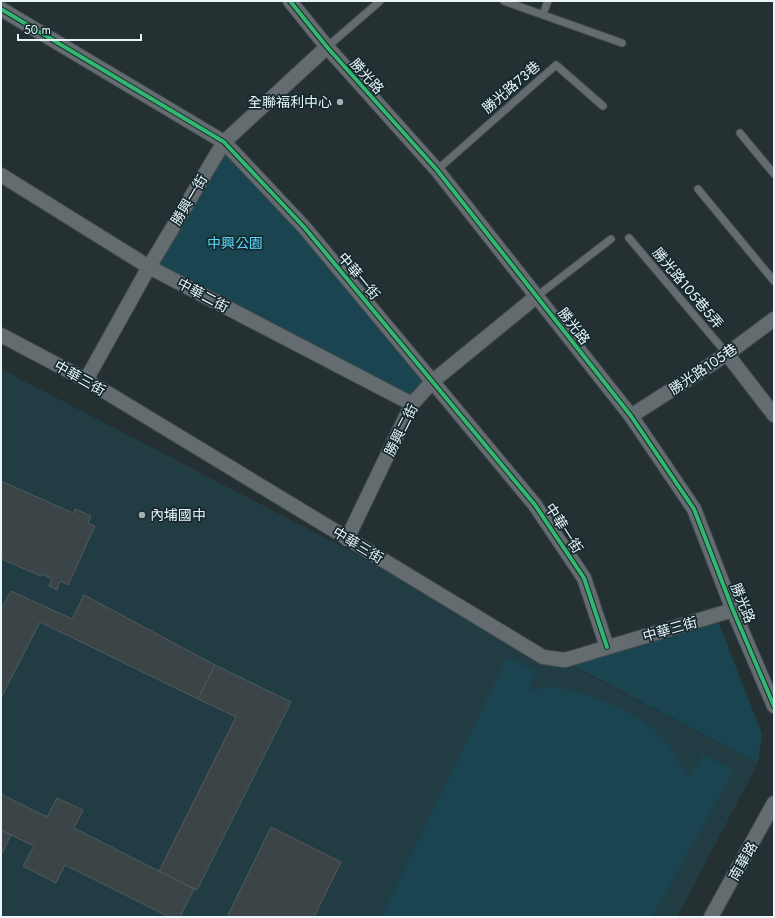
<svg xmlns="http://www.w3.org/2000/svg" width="775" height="918" font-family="Jost,'Noto Sans TC',sans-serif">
  <rect width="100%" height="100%" fill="#253033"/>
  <!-- built -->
  <polygon fill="#223c43" points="1,369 758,763 677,917 1,917"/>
  <!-- green -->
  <g fill="#1a444f">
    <polygon points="226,150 301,233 425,382 410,397 159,264"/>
    <polygon points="718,621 762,734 758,763 564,661"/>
    <path d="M507 658 537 672 529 690C537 689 546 687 554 687 586 691 642 713 664 739 673 750 681 765 689 777L703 754 734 771 652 917H381Z"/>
  </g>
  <!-- building -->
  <g fill="#3b4446" stroke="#505a5d">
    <polygon points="1,481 73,513 75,509 91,516 88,523 95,526 68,585 60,581 57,590 49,586 52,579 42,574 41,576 1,559"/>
    <polygon points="11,591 72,619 84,595 215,665 198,699 40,622 1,698 1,609"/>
    <polygon points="215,665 291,702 197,890 159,871 236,717 198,699"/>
    <polygon points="1,794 47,817 57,798 83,810 74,828 194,889 180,917 169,917 65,865 56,883 23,866 34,846 1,830"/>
    <polygon points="271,827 341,862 314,917 227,917"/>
    <polygon points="1,830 11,835 1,855"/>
  </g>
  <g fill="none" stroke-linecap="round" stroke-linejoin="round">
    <!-- lane casing -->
    <g stroke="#434c4f" stroke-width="9">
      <g id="lane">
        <polyline points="504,1 622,43"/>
        <polyline points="543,14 548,1"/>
        <polyline points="327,47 380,1"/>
        <polyline points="740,133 774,174"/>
        <polyline points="437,170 556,65 603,106"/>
        <polyline points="698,189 774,281"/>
        <polyline points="629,238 727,354"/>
        <polyline points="537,296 611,239"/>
      </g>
    </g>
    <!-- street casing -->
    <g stroke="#434c4f" stroke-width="16">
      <g id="street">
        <polyline points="290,1 327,47 437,170 631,416 694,509 733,610 774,706"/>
        <polyline points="1,9 224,142 304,227 535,505 584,578 607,647"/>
        <polyline points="1,175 149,267 412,404"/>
        <polyline points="1,335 86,380 543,657 565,660 733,610"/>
        <polyline points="727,354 774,415"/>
        <polyline points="86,380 149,267 224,142 327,47"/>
        <polyline points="631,416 727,354 774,319"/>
        <polyline points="347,539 412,404 433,381 537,296"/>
        <polyline points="711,917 774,803"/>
      </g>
    </g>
    <!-- lane -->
    <use href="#lane" stroke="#646c6f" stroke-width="7"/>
    <!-- street -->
    <use href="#street" stroke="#646c6f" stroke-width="14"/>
    <!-- cycleway casing -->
    <g stroke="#16292f" stroke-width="6">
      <g id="cycleway">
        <polyline points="290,1 327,47 437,170 631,416 694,509 733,610 774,706"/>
        <polyline points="1,9 224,142 304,227 535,505 584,578 607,647"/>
      </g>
    </g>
    <!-- cycleway -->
    <use href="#cycleway" stroke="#33b770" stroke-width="4"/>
  </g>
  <!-- markers -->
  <g fill="#a4b0b4" stroke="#16292f" stroke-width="1.5">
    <circle cx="340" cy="102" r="4"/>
    <circle cx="142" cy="515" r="4"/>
  </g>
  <g text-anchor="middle" stroke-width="3.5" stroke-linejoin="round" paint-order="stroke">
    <!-- street labels -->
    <g font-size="14" fill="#e9f5f9" stroke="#16292f">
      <text transform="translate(367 76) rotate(48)" y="5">勝光路</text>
      <text transform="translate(511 87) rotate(-41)" y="5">勝光路73巷</text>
      <text transform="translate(189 200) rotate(-59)" y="5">勝興一街</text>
      <text transform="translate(359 276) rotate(50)" y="5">中華一街</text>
      <text transform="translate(688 288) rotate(50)" y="5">勝光路105巷5弄</text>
      <text transform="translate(203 295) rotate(28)" y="5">中華二街</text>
      <text transform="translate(574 326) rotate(52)" y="5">勝光路</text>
      <text transform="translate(703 369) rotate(-34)" y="5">勝光路105巷</text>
      <text transform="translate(80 378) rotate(29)" y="5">中華三街</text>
      <text transform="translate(401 430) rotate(-63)" y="5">勝興二街</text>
      <text transform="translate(564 528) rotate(57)" y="5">中華一街</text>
      <text transform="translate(358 545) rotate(31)" y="5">中華三街</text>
      <text transform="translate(743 603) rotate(68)" y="5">勝光路</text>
      <text transform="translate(670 629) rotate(-16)" y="5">中華三街</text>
      <text transform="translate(743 861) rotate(-60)" y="5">南華路</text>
    </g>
    <!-- poi labels -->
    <g font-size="14" fill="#e9f5f9" stroke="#16292f" text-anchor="end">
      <text x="332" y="107">全聯福利中心</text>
      <text x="150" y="520" text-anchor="start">內埔國中</text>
    </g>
    <!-- park labels -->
    <g font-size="14" fill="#5bd9fa" stroke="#16292f">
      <text x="235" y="248">中興公園</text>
    </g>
  </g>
  <!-- border -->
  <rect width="775" height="918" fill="none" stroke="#e9f5f9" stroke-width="4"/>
  <!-- scale -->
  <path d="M18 34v6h123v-6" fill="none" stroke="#e9f5f9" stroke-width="2"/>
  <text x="24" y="34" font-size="12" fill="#e9f5f9" stroke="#16292f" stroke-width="3" paint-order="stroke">50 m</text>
</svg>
